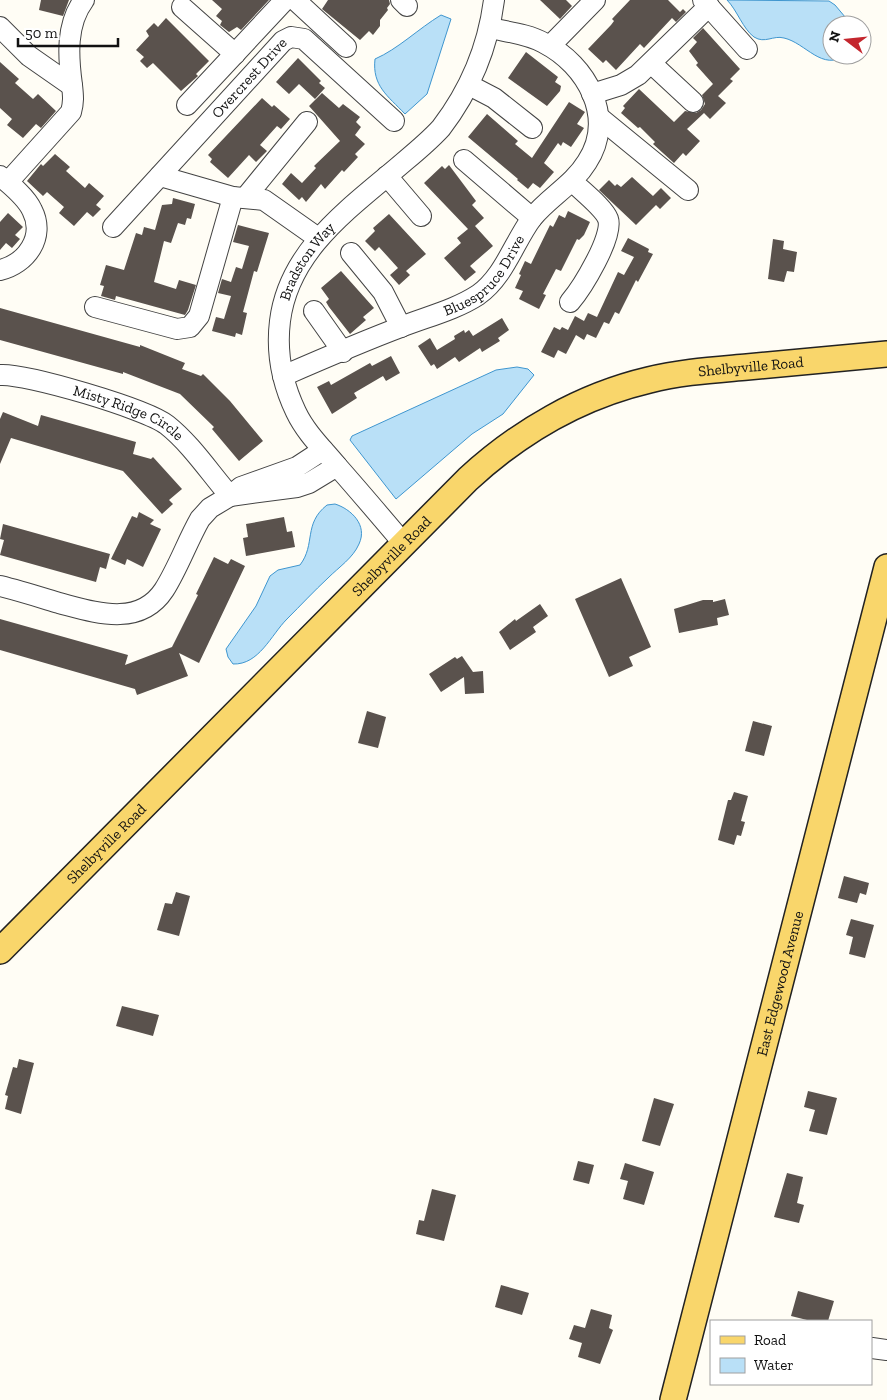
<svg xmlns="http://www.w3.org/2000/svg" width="887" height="1400" font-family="'Zilla Slab',serif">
  <rect width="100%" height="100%" fill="#fffdf5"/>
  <!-- water -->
  <g fill="#b9e0f7" stroke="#3f96cf">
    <path d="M727 0 829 1 835 5 851 24 832 25V55H846C822 72 806 43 784 38 773 35 765 44 754 37 743 29 737 10 727 0Z"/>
    <path d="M441 15 451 19 427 94 405 114C388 96 372 86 375 59 398 49 418 29 441 15Z"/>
    <polygon points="517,367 528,369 534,375 503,414 472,434 396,499 350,440 352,436 496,370"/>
    <path d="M335 504C351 509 368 525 359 544 353 558 339 567 328 578 314 591 301 605 287 619 271 635 259 665 233 664L228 657 226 649 256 606 270 576 278 570 300 565C316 544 303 524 327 505Z"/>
  </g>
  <!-- building -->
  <g fill="#5a524d">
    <polygon points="41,0 69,0 63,16 39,10"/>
    <polygon points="212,0 269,0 241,30 237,27 229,32 220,25 222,21 216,16 222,9"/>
    <polygon points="328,0 389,0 390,4 387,8 388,10 380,20 380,26 373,35 369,31 360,40 322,9"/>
    <polygon points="540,0 566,0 572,6 560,19"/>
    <polygon points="630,0 668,0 680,12 683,9 686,12 676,22 672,18 644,48 640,44 616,70 606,60 603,63 588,49 611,25 614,21 612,19"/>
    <polygon points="166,18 209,61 196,74 198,76 181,91 153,63 147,68 140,61 144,57 136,50 149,36 146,31 154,23 158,27"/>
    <polygon points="703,28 740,69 730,79 733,81 718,96 726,103 710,119 704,113 687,129 700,141 686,156 683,153 674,163 653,144 655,142 640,127 638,128 621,113 625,108 623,106 639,89 674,122 685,111 696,113 701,110 705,104 702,95 713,84 696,65 698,63 689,51 697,42 693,38"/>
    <polygon points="526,52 558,77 555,82 561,86 560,91 547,106 508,78"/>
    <polygon points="298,58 321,81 319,83 325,88 315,99 299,84 289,94 276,82"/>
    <polygon points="0,62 19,79 15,83 33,99 38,94 56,111 41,128 36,124 23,138 7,125 12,119 0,108"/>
    <polygon points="322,93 339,108 343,104 360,117 356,122 361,127 355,135 365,144 355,154 358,157 344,172 342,170 325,189 321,184 306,202 302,197 299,200 282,184 291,173 302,183 316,168 314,166 340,141 309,106"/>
    <polygon points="262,98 272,107 274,105 290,119 281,129 277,126 260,145 267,151 256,162 249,155 228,178 210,162 212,159 208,155"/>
    <polygon points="569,102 585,112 577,124 584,128 571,147 563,142 561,146 558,143 544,163 554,172 540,188 533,183 528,189 517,180 518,179 468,137 487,114 518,141 515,144 532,158"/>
    <polygon points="55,154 70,167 66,171 85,188 89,183 104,196 96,205 101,209 93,217 87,212 74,226 59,213 64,207 47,192 43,196 27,181 41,164 43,166"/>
    <polygon points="449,165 476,201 472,205 484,218 475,226 493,246 470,266 476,272 465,281 444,258 461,243 457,238 468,229 424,183 442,166 445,169"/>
    <polygon points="632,177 653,196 661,188 671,198 660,209 656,205 636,225 599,190 609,180 615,186 617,184 621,187"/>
    <polygon points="173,198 195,204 191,219 187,218 185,225 178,223 171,243 164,241 154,282 176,289 179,280 196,285 188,310 185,315 116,296 115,300 101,296 104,286 100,285 106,265 124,270 136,233 142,235 144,227 155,230 162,205 172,204"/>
    <polygon points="568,211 590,222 584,235 579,240 577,239 561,271 556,269 543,294 546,295 539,309 519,299 523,291 515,288 521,275 519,274 525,261 531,264 550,225 553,227 559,215 565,218"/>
    <polygon points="8,213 23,227 15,235 20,239 12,248 6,243 0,250 0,222"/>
    <polygon points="389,214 426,254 406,271 410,275 399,285 390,275 398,268 379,247 375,251 365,241 375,231 373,228"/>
    <polygon points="238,225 269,233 257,272 254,271 243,312 247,313 242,335 236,333 235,337 212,331 216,317 224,319 231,296 218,293 222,279 231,282 236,267 242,269 249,246 233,242"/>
    <polygon points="628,238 649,249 648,252 653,254 638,282 636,280 619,314 615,312 609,324 604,322 596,338 587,334 584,340 576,335 566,354 558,350 554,358 541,352 554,327 560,330 562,327 568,330 575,316 584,321 588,313 597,317 618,272 624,275 634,257 621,251"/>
    <polygon points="773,239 784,241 783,249 797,252 794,272 787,271 784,282 768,279"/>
    <polygon points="341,271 374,308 363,317 366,320 350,334 329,307 326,302 329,299 321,288"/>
    <polygon points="0,308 140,347 140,345 185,363 182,369 201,376 203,374 230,401 263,441 239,461 212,429 214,427 180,394 123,372 123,374 0,340"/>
    <polygon points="502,318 509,330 498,338 500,341 482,352 480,348 459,362 455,357 437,369 434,364 431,366 418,346 430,338 437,350 455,339 454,336 464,330 465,333 469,330 473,336"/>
    <polygon points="391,356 400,373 386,381 383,376 354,393 357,398 332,414 317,387 329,381 331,385 370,363 372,366"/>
    <polygon points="3,412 38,426 41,415 136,442 133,454 151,459 153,457 182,489 169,500 173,504 162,514 123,471 11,438 0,464 0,419"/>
    <polygon points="139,512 154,520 150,524 161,529 143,567 127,559 125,565 111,559 132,516 137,518"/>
    <polygon points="284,517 287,532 292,531 295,547 246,556 243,538 248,537 246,524"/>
    <polygon points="3,524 110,554 106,569 100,567 96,582 0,555 4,540 0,539"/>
    <polygon points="214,557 228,564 231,559 245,566 199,663 179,653 188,676 137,695 135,689 0,650 0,619 128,655 125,665 172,647 198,595 196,594"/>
    <polygon points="621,578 651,647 629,657 633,666 609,677 575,599"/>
    <polygon points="725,599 729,615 717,618 718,625 679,633 674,609 703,600 713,600 713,602"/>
    <polygon points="540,604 548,616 533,627 536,632 510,650 499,632 515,619 516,621"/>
    <polygon points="462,656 473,672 483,671 484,693 465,694 464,677 441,692 429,674 455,657 457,659"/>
    <polygon points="367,711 386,717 378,748 358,743"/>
    <polygon points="753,721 772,726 764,756 745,751"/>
    <polygon points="734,792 748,796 741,821 745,822 741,836 737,835 734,845 718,840 728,800 731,800"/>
    <polygon points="844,876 869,883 866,895 860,893 857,903 838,898"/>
    <polygon points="176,892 190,896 179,936 157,930 165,903 172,904"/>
    <polygon points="851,919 874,925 865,958 849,954 853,937 846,935"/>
    <polygon points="122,1006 159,1015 153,1036 116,1026"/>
    <polygon points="19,1059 34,1063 21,1114 5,1109 8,1096 5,1095 13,1067 17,1068"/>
    <polygon points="808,1091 837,1098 827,1135 809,1131 815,1110 804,1107"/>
    <polygon points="654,1098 674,1104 660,1146 642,1141"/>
    <polygon points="578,1161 594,1165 589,1184 573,1180"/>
    <polygon points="625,1163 654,1172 644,1205 623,1199 628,1181 620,1179"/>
    <polygon points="787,1173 803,1177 797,1203 804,1205 799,1223 774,1217"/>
    <polygon points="432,1189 456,1195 444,1241 416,1234 419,1220 424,1221"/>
    <polygon points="501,1285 529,1293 522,1315 495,1307"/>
    <polygon points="798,1291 834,1301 828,1321 811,1321 791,1316"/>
    <polygon points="591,1309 612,1315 609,1328 613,1330 600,1364 578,1357 582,1343 569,1339 574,1325 585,1328"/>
  </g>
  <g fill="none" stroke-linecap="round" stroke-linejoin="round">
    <!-- minor casing -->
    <g stroke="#444" stroke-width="22">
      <g id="minor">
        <polyline points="295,0 346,47"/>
        <polyline points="401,0 407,6"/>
        <polyline points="703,0 747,49"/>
        <polyline points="182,7 235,54"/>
        <polyline points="0,27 29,56 72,86"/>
        <polyline points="550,46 595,0"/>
        <polyline points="652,64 693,102"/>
        <polyline points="469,85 494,98 532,128"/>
        <polyline points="592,94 621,85 638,75 709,6"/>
        <polyline points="187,105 285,0"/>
        <polyline points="600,118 688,190"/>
        <polyline points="464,160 532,218"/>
        <path d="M0 176C11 185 26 197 32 210 46 237 26 264 0 270"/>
        <polyline points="160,176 233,197 264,200 318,238"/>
        <polyline points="387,176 421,216"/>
        <path d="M8 182 71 112C74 101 73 95 72 85 68 56 66 24 84 0"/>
        <polyline points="245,198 307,122"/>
        <path id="s1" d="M113 227 283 41 291 37 304 39 394 121"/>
        <polyline points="351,253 383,292 401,327"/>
        <path d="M570 302C582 288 614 236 608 219 604 208 582 191 573 182"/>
        <polyline points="95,307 177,329 190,327 199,316 233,197"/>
        <polyline points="314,311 343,352"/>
        <path id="s2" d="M0 375C25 373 147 409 167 425 191 444 210 473 230 496L210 508 200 519C187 542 178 568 164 590 139 628 94 612 59 603 39 597 20 591 0 586"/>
        <path id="s3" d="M283 376C322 359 361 342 401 327 426 317 455 310 478 295 504 277 514 242 532 218 549 197 573 185 587 162 616 118 587 65 544 43 528 34 508 32 490 28"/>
        <polyline points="323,450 297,467 241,487 230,496 297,487 309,483 337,466"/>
        <path id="s4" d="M404 544C382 518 360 492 337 466 323 449 306 433 296 412 282 383 276 353 280 321 289 248 353 206 405 161 417 151 430 140 441 128 470 90 488 47 494 0"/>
        <polyline points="872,1348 887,1350"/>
      </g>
    </g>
    <!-- major casing -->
    <g stroke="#222" stroke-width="28">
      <g id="major">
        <path id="s5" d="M0 951 468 479C519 432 581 396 649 380 681 372 714 370 747 367 794 363 840 358 887 354"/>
        <path id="s6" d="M673 1400 887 567"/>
      </g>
    </g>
    <!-- minor -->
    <use href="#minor" stroke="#fff" stroke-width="20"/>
    <!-- major -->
    <use href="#major" stroke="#f9d66b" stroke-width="25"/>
  </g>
  <g text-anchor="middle" stroke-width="5" stroke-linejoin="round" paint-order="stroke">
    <!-- street labels -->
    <g font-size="15" fill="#111" stroke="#fff">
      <text dy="5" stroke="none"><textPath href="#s1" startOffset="202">Overcrest Drive</textPath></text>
      <text dy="5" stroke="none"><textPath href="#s4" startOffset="331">Bradston Way</textPath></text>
      <text dy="5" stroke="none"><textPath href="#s3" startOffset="229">Bluespruce Drive</textPath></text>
      <text dy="5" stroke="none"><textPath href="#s5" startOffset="976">Shelbyville Road</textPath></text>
      <text dy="5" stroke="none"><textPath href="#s2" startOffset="135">Misty Ridge Circle</textPath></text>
      <text dy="5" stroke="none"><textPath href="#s5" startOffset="556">Shelbyville Road</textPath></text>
      <text dy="5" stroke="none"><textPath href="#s5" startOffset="151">Shelbyville Road</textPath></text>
      <text dy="5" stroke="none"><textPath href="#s6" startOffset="430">East Edgewood Avenue</textPath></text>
    </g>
  </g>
  <!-- legend -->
  <rect x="710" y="1320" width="162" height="65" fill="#ffffff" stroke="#a0a0a0"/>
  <rect x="720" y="1336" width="25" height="8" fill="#f9d66b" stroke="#a0a0a0"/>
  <text x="754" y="1345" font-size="15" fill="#111111">Road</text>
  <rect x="720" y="1358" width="25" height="15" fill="#b9e0f7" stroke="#a0a0a0"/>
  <text x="754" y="1370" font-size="15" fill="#111111">Water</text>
  <!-- north arrow -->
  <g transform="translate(847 40) rotate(286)"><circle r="24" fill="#ffffff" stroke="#a0a0a0"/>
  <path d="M0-4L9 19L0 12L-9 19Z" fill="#c4262e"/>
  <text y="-8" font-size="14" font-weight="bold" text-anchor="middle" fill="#111111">N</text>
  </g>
  <!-- scale -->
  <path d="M18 38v8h100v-8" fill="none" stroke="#111111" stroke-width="2.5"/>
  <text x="25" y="38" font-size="15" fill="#111111" stroke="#ffffff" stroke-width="4" paint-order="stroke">50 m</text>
</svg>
